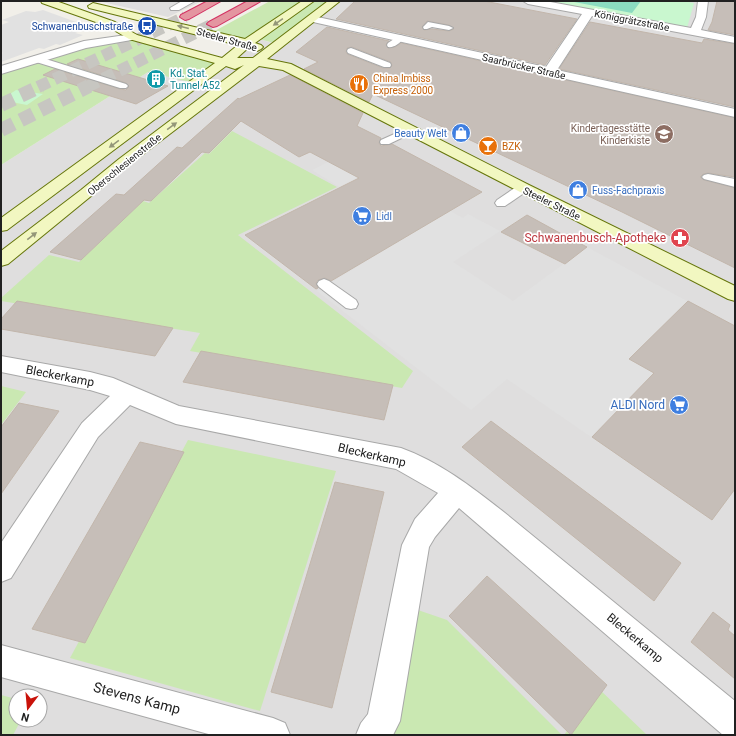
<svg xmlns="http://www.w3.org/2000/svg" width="736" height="736" font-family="Roboto,sans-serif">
  <rect width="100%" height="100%" fill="#f1efe9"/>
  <!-- residential -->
  <g fill="#dfdede" fill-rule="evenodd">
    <polygon points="98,1 202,1 168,17"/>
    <path d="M336 1H735V735H1V165L148 72 198 83 256 38 279 45ZM16 696H40V720H16Z"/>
  </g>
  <!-- grass -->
  <g fill="#cae8b2">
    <polygon points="270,1 335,1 278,44 255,38 247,43 211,33"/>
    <polygon points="133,37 222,62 194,83 148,72 1,165 1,71 88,44"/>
    <polygon points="232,131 337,187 238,235 413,371 402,388 190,351 200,333 1,301 1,298 49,255 79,262 143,201 149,203 205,153 209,154"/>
    <polygon points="1,386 26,392 1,425"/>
    <polygon points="188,440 336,471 260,711 70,658"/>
    <polygon points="415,609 447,620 562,735 386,735"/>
    <polygon points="598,688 647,735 564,735"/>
    <polygon points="1,695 16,699 16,720 21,720 13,735 1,735"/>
  </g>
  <!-- park -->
  <g fill="#c9f7cf">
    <polygon points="560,1 683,1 694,3 687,28 558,3"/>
    <polygon points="16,90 43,94 27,105 1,100"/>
  </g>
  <!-- pitch -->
  <polygon fill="#8bdbc0" points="569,1 641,1 632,13"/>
  <!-- parking -->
  <g fill="#e1e1e1">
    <polygon points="43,10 87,26 80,29 80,31 75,33 83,35 60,45 56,44 44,49 39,48 1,62 1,54 3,53 1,52 1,25 9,22 2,20 26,11 35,12"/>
    <polygon points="377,138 405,153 339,187 312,170"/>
    <polygon points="450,211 463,218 468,214 500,231 453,262 513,301 587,247 687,301 629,359 653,373 591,437 507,379 471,410 317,291"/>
  </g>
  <!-- building -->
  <g fill="#c6beb8" stroke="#c2b6ab" fill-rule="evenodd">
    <path d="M355 1H484L577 19 545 65 336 19ZM427 21 449 25 454 29 449 31 432 29 424 30 422 27Z"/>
    <polygon points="717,1 735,1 735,35 708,30 712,22"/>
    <polygon points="590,22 702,43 704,39 735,44 735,107 559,69"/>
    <path d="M327 27 389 41 386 44 388 48 395 47 401 43 735 118V177L708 173 703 174 700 177 704 180 735 188V268L622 212 373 94 369 102 304 69 318 62 296 52ZM352 47 391 62 392 66 390 68H383L347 54 346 52 347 48Z"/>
    <polygon points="78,59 168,86 136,104 43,75 55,69 120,89 126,90 129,87 126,83 67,64"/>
    <polygon points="290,75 363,113 357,126 381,138 379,143 381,146 392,144 482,192 331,281 325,278 318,280 316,283 318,288 316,289 245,235 359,178 310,152 299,157 241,121 209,153 202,152 151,201 144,200 81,260 50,252 116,194 124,195 177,147 182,148 238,98 239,99"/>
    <polygon points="527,215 558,232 587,247 565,264 501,232"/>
    <polygon points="17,301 173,328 155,356 1,329 1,319"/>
    <polygon points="688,301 735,326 735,489 712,520 592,437 654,373 629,359"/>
    <polygon points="201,351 393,385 384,420 183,382"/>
    <polygon points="19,403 59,411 1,494 1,427"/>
    <polygon points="491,421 681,563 654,601 462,447"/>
    <polygon points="140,442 184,452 85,643 32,629"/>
    <polygon points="335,482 384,492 332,708 271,692"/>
    <polygon points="487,576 607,685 571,735 449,616"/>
    <polygon points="713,612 730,625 728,630 735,636 735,679 691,642"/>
  </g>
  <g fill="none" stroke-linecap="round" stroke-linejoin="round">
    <!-- highway-tunnel-far1 -->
    <g stroke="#c7c6c1" stroke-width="12" stroke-dasharray="12 6" stroke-linecap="butt">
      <polyline points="38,87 185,17"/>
      <polyline points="87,87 213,24"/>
    </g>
    <!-- highway-tunnel -->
    <g stroke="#c7c6c1" stroke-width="14" stroke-dasharray="14 8" stroke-linecap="butt">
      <polyline points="1,105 41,86"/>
      <polyline points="1,130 89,86"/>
    </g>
    <!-- lane casing -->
    <g stroke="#a8a8a8" stroke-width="2">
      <g id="lane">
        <polygon points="428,22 449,26 453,28 449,30 432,27 427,29 424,29 423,27"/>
        <path d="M400 35 403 36 404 38C400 43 394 48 388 47L387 45 388 43Z"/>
        <polygon points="351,48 390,63 391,65 390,67 384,67 348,53 347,51 348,49"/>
        <polygon points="36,56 126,84 128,86 126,88 120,88 33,61 32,59 33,57"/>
        <polygon points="410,127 414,128 415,130 414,132 389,144 381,144 380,142 381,140"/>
        <polygon points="708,174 735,179 735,187 704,179 702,177 704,175"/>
        <polygon points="523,184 527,185 529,188 527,191 505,206 497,206 495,203 497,200 519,185"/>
        <polygon points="324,279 329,281 356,300 358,304 356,308 351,309 346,308 319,287 317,284 319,281"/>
      </g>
    </g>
    <!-- street casing -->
    <g stroke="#a8a8a8" stroke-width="2">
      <g id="street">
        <polygon points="182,1 195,1 179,10 171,10 170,8"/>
        <polygon points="523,1 545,1 691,28 696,17 698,1 708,1 706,17 701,30 735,37 735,43 592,16 557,70 735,109 735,117 313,22 308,19 313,16 546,67 582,14 528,4"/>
        <polygon points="133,34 137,35 139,37 137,39 86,48 1,74 1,66 84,41"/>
        <path d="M1 356 90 372 113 378 179 406 401 448C440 462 473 488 505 513L735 701V735H723L459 508 435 537 429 547 400 721 393 735H356L361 723 368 714 402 545 415 519 438 493 396 469 176 424 130 405 98 437 11 578 1 582V543L82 423 110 396 90 390 1 372Z"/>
        <polygon points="1,645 273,718 285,723 290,735 212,735 1,677"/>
      </g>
    </g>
    <!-- secondary casing -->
    <g stroke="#66760b" stroke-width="2">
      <polygon id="secondary" points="41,1 56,1 115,22 137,35 222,58 238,45 89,8 88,6 93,3 245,39 302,1 314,1 255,43 261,45 263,47 261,49 257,51 248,48 237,58 253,58 328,1 340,1 267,59 291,64 529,185 735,286 735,301 728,299 283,70 259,66 129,165 8,264 1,266 1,251 81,190 119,159 244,65 235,69 226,66 7,230 1,231 1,218 215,63 129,39 107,26 42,3"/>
    </g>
    <!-- highway casing -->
    <g stroke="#d33162" stroke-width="2">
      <g id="highway">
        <polygon points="208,1 221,1 189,19 185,20 180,17 181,15"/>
        <polygon points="248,1 261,1 217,26 213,27 207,24 209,22"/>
      </g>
    </g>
    <!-- lane -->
    <use href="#lane" fill="#fff" fill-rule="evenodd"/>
    <!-- street -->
    <use href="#street" fill="#fff" fill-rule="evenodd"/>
    <!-- secondary -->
    <use href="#secondary" fill="#f2f7c1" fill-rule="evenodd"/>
    <!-- highway -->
    <use href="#highway" fill="#e495a0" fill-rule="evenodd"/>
  </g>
  <!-- one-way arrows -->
  <defs><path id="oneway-solid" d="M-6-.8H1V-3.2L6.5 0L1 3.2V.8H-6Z"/></defs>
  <g fill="#949779">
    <use href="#oneway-solid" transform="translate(278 22) rotate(145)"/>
    <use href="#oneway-solid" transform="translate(183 27) rotate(-166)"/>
    <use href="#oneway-solid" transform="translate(172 126) rotate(-36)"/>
    <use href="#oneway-solid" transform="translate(114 144) rotate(144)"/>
    <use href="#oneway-solid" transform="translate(32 236) rotate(-38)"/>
  </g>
  <!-- icons -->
  <defs>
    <g id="bus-disc" transform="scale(1)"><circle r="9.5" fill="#1a4fb4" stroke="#fff"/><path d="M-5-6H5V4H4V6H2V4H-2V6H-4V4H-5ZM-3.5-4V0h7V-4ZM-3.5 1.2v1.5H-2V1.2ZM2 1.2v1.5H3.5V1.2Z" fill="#fff"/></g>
    <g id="building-disc" transform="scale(1)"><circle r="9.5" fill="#0f9aa8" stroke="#fff"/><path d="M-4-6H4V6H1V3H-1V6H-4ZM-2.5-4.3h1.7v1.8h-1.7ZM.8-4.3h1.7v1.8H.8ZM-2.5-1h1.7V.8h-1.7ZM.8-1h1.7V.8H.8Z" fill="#fff"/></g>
    <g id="restaurant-disc" transform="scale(1)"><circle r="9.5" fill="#e8710a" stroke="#fff"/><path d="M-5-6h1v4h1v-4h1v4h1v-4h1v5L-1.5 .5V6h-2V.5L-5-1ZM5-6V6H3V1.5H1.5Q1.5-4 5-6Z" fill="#fff"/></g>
    <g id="shop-disc" transform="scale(1)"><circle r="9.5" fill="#3f7fe0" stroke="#fff"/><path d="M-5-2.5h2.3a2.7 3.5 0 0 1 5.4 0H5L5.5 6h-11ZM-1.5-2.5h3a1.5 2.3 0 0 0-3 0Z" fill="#fff"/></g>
    <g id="school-disc" transform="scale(1)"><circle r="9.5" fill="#8d6e63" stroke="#fff"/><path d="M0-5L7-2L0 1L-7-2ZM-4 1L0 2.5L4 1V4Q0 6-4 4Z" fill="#fff"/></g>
    <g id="bar-disc" transform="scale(1)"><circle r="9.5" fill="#e8710a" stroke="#fff"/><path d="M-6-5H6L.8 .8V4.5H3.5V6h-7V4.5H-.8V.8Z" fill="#fff"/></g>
    <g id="supermarket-disc" transform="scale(1)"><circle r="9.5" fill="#3f7fe0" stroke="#fff"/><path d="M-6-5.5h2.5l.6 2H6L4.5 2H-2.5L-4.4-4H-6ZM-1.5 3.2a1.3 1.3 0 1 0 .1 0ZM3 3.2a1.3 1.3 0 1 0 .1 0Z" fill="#fff"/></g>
    <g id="pharmacy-disc" transform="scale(1)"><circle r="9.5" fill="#e0444e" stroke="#fff"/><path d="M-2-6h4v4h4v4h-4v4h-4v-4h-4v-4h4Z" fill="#fff"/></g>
  </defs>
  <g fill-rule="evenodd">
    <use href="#bus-disc" x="147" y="26"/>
    <use href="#building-disc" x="156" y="79"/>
    <use href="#restaurant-disc" x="359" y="84"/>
    <use href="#shop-disc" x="461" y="133"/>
    <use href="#school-disc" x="664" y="134"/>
    <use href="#bar-disc" x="488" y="146"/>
    <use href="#shop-disc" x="578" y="190"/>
    <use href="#supermarket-disc" x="362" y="216"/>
    <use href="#pharmacy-disc" x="680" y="238"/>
    <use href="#supermarket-disc" x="679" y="405"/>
  </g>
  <g text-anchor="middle" stroke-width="3.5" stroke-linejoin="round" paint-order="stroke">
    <!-- far-street labels -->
    <g font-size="10" fill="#212121" stroke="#fff">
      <text transform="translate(632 20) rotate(11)" y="4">Königgrätzstraße</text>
      <text transform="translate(227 39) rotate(16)" y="4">Steeler Straße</text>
      <text transform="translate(524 66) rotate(13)" y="4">Saarbrücker Straße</text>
      <text transform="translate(124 164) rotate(-39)" y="4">Oberschlesienstraße</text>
      <text transform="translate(552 203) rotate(26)" y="4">Steeler Straße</text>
    </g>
    <!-- far-transit labels -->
    <g font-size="10" fill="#164399" stroke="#fff" text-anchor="end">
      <text x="133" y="30">Schwanenbuschstraße</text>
    </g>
    <!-- far-culture labels -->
    <g font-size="10" fill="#0d838f" stroke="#fff" text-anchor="start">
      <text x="170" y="77">Kd. Stat.<tspan x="170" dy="12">Tunnel A52</tspan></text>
    </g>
    <!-- far-food labels -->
    <g font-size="10" fill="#c56008" stroke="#fff" text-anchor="start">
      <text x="373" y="82">China Imbiss<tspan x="373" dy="12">Express 2000</tspan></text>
      <text x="502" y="150">BZK</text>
    </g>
    <!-- far-education labels -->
    <g font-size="10" fill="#785e54" stroke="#fff" text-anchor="end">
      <text x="650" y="132">Kindertagesstätte<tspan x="650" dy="12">Kinderkiste</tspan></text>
    </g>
    <!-- far-shop labels -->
    <g font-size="10" fill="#366cbe" stroke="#fff" text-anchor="start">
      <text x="447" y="137" text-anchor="end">Beauty Welt</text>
      <text x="592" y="194">Fuss-Fachpraxis</text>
      <text x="376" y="220">Lidl</text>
    </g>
    <!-- health labels -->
    <g font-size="12" fill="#be3a42" stroke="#fff" text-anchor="end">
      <text x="666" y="242">Schwanenbusch-Apotheke</text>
    </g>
    <!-- street labels -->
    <g font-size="12" fill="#212121" stroke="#fff">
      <text transform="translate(60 376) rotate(11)" y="4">Bleckerkamp</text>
      <text transform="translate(372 455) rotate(13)" y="4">Bleckerkamp</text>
      <text transform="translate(635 638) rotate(40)" y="4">Bleckerkamp</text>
    </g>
    <!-- shop labels -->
    <g font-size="12" fill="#366cbe" stroke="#fff" text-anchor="end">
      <text x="665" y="409">ALDI Nord</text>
    </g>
    <!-- near-street labels -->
    <g font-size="14" fill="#212121" stroke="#fff">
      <text transform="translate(137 698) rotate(15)" y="5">Stevens Kamp</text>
    </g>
  </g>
  <!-- border -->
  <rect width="736" height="736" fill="none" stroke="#212121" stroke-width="4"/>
  <!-- north arrow -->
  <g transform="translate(28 708) rotate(196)"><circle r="19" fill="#ffffff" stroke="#a6a6a6"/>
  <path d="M0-3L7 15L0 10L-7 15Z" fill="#c9120a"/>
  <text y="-6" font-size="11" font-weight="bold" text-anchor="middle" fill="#212121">N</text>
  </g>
</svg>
